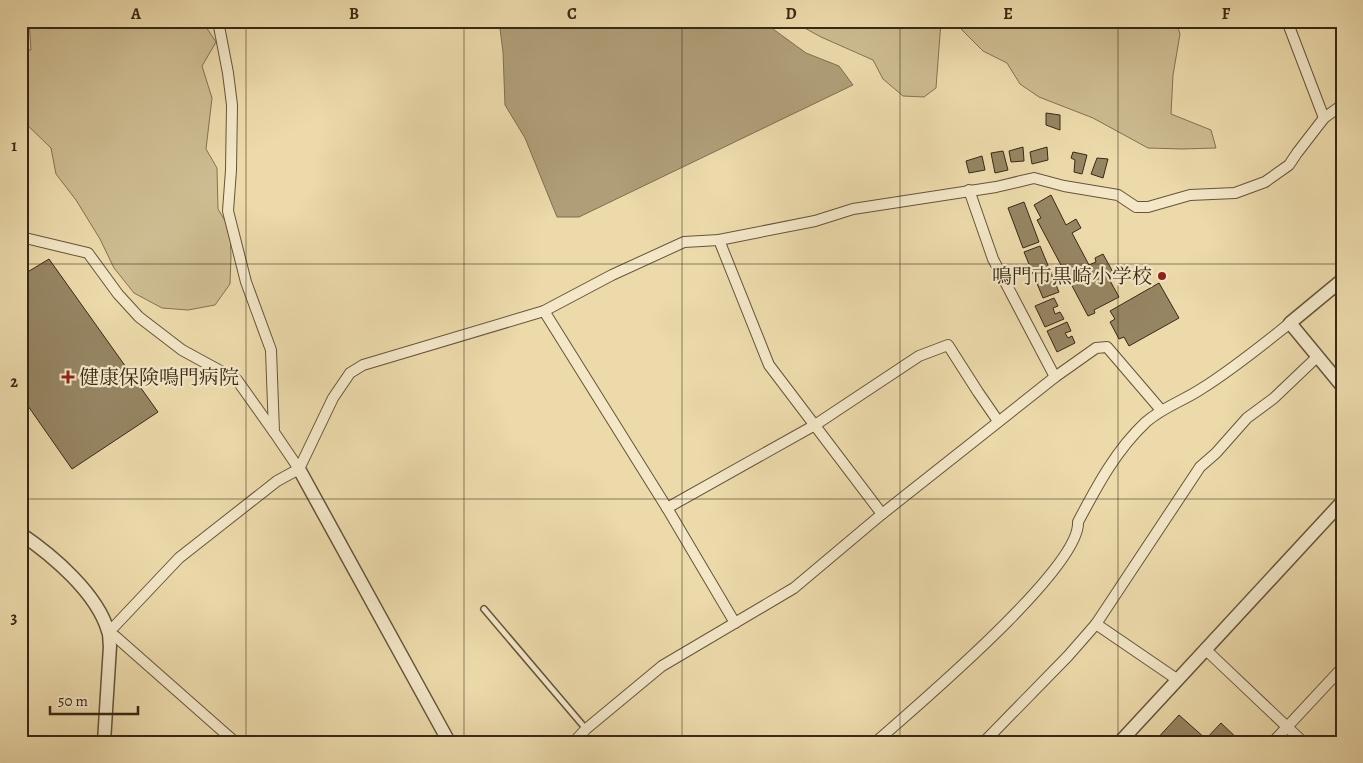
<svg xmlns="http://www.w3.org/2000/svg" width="1363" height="763" font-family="Alegreya,'Noto Serif JP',serif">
  <rect width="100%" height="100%" fill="#ecdaab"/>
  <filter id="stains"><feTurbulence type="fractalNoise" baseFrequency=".004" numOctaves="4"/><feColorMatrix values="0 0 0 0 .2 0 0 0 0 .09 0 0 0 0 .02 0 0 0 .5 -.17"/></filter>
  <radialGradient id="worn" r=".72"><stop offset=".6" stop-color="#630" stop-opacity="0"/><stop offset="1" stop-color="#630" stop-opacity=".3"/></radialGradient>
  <!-- green -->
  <g fill="#cdbc91" stroke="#827252">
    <polygon points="29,21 202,21 216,42 202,66 212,98 206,149 217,168 218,209 230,229 231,257 230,284 215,305 188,310 162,308 134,293 114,268 100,239 76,200 56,174 51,148 21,119 21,50 31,50"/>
    <polygon points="792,21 941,21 936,88 924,97 903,96 883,79 873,60 821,37"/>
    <polygon points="957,21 1176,21 1180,34 1173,75 1171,114 1211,130 1216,148 1182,149 1148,148 1093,118 1039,97 1020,84 1007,63 983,51 962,30"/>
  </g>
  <!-- water -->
  <polygon fill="#af9e78" stroke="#7f6f50" points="499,21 762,21 806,53 839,66 853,85 579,217 557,217 525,138 505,105 503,52"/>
  <!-- building -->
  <g fill="#968563" stroke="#382914">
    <polygon points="1046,113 1060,115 1060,130 1046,125"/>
    <polygon points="1023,147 1024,161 1011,162 1009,151"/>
    <polygon points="1047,147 1048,160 1032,164 1030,152"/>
    <polygon points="1003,151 1008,170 995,173 991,153"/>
    <polygon points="1073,152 1087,155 1082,174 1074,172 1075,160 1071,158"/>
    <polygon points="982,156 985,170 969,173 966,161"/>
    <polygon points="1097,158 1108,159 1103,178 1091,174"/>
    <polygon points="1051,195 1066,225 1076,219 1081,228 1072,233 1089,265 1096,262 1095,258 1103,254 1114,274 1108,277 1119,297 1094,310 1095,313 1088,316 1037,220 1041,218 1034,205"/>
    <polygon points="1024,202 1039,242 1023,248 1008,208"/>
    <polygon points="1040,246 1059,292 1043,298 1024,252"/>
    <polygon points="49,259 158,412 72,469 21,396 21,276"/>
    <polygon points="1159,283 1179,318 1129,346 1124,337 1119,339 1110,322 1115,319 1110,311"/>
    <polygon points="1054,298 1058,306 1053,308 1055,314 1060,312 1064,319 1045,327 1035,306"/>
    <polygon points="1067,322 1071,331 1065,333 1068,338 1072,336 1075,343 1057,352 1047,331"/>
    <polygon points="1179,715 1206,739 1221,723 1241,742 1154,742"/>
  </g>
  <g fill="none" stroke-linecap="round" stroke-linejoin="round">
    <!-- service casing -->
    <g stroke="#65553a" stroke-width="8">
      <polyline id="service" points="484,609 586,729"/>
    </g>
    <!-- minor casing -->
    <g stroke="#65553a" stroke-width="12">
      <g id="minor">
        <polyline points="218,21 228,73 232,105 231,170 228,211 246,282 271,350 274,432 299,469"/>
        <polyline points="1287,21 1324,118"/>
        <polyline points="969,190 993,259 1055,377"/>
        <polyline points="21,237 88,253 118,294 139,317 182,350 237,380 274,432"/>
        <polyline points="719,240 769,365 882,514"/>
        <polyline points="544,311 667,508 735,623"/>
        <polyline points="667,508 815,425 919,356 948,345 978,392 998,421"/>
        <polyline points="1096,624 1178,680"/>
        <polyline points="1205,649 1303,742"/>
        <polyline points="235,742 116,637 109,632 179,558 277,481 299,469 333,398 350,373 363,365 544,311 612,275 684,242 719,240 815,221 853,209 996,187 1034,178 1064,186 1118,195 1136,207 1148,207 1190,195 1235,193 1265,182 1289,165 1297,153 1324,118 1342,105"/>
        <polyline points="574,742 586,729 662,666 794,588 882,514 1055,377 1096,348 1107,347 1161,410"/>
        <path d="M876 742C914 708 1081 568 1078 522 1097 486 1116 450 1146 422 1163 407 1183 401 1201 389 1233 369 1261 346 1290 323"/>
        <polyline points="984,742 1068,656 1096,624 1200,467 1216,453 1247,418 1274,398 1317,357"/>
        <polyline points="1273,742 1342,668"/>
      </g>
    </g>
    <!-- tertiary casing -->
    <g stroke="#65553a" stroke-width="15">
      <g id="tertiary">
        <polyline points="1342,280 1290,323 1342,386"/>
        <polyline points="299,469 449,742"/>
        <path d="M21 534C52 555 97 593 108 631 110 635 109 641 110 646L104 742"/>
        <polyline points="1120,742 1342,502"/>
      </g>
    </g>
    <!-- service -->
    <use href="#service" stroke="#f3e7c8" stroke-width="5"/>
    <!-- minor -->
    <use href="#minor" stroke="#f3e7c8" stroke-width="10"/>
    <!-- tertiary -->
    <use href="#tertiary" stroke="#f3e7c8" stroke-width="12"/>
  </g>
  <!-- grid -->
  <path fill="none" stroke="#382914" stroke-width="1" stroke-opacity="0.55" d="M246 21V742M464 21V742M682 21V742M900 21V742M1118 21V742M21 264H1342M21 499H1342"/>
  <!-- markers -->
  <g fill="#8f2418" stroke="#f3e7c8" stroke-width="2">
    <circle cx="1162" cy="276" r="5"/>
    <path d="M65.5 369.5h5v5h5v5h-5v5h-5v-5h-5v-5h5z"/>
  </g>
  <g text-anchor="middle" stroke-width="4.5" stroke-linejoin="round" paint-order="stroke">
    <!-- poi labels -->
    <g font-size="20" fill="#382914" stroke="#f3e7c8" text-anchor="end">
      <text x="1152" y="283">鳴門市黒崎小学校</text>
      <text x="79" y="384" text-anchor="start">健康保険鳴門病院</text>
    </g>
  </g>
  <!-- margin -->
  <rect width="1363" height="763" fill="none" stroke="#ecdaab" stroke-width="55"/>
  <!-- scale -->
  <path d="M50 706v8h88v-8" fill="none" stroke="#382914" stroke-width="2.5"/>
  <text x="58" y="706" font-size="15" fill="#382914" stroke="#f3e7c8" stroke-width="4" paint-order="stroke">50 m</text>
  <rect x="28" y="28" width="1308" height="708" fill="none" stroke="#382914" stroke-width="2"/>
  <g font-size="16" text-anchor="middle" font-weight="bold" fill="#382914">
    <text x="136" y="19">A</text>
    <text x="354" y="19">B</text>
    <text x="572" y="19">C</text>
    <text x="791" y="19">D</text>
    <text x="1008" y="19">E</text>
    <text x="1226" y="19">F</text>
    <text x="14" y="151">1</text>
    <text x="14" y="387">2</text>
    <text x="14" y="623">3</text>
  </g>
  <rect width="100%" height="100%" filter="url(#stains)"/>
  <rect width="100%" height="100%" fill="url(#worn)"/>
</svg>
